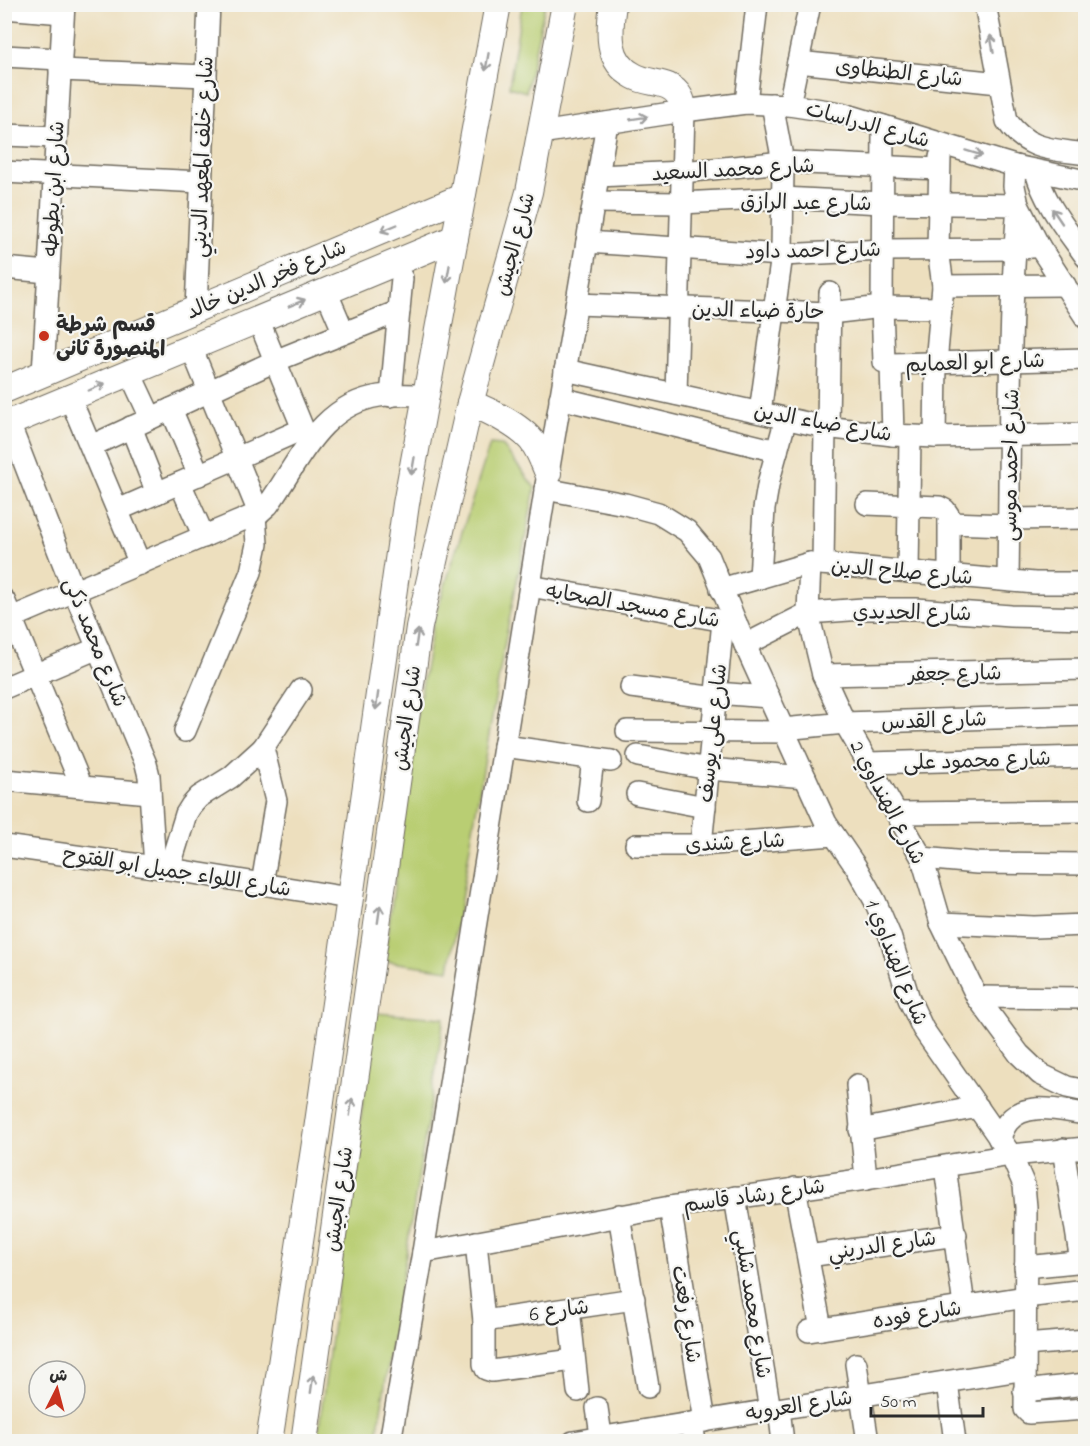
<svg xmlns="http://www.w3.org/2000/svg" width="1090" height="1446" font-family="'Indie Flower','Playpen Sans Arabic',sans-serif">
  <rect width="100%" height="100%" fill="#f6f6f2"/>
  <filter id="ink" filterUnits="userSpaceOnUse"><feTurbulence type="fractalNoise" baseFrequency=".0167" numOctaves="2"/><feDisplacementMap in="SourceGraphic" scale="12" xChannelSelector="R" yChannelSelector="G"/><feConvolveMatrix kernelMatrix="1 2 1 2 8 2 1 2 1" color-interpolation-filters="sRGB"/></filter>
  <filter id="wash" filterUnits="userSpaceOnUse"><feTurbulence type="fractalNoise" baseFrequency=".008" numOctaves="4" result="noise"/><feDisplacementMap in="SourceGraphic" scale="24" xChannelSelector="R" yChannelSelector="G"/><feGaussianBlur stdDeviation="1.35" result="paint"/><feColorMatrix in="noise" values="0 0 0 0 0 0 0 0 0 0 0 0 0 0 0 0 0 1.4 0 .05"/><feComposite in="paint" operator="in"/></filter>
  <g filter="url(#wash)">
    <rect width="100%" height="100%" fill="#eddfbe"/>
    <!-- green -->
    <g fill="#b9ce73" stroke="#727c4f" stroke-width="1.5">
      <polygon points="522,5 545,5 526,92 509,87"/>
      <polygon points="490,444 502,445 535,488 503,652 449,970 384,961 418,709 434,620"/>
      <polygon points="375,1013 444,1018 376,1441 317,1442"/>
    </g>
  </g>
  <g filter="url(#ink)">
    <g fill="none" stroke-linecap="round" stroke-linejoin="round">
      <!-- minor casing -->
      <g stroke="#6f6a5e" stroke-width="24">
        <g id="minor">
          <path d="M985 4 1007 121C1028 151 1052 149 1086 154"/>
          <polyline points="4,8 63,13"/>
          <polyline points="4,56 60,59"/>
          <polyline points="798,62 999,83"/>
          <polyline points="60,70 206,76"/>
          <polyline points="746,103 757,4"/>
          <polyline points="789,105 810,4"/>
          <polyline points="883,126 882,307 884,362 891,364 1086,359"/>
          <polyline points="540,133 684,111 746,103 789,105 841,113 1015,166 1086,181"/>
          <polyline points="4,135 56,137"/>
          <polyline points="1015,166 1014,186 1018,205 1039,246 1086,318"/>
          <path d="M1036 171C1044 203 1067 230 1086 257"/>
          <polyline points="4,172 201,182"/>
          <polyline points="598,176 682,172 783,162 939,169"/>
          <path d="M594 202 681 203 782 198 883 203 1018 205C1008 330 1010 456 1008 580"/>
          <polyline points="587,242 782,255 883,250 1015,249 1039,246"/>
          <polyline points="4,268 48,272"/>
          <polyline points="943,286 1065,285"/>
          <polyline points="326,291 344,333"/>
          <polyline points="576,304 830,313 882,307 940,308"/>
          <polyline points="196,309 209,4"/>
          <polyline points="258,319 308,441"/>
          <polyline points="191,347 259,513"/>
          <polyline points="891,364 893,435"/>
          <polyline points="565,370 825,427 893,435 935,437 1086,434"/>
          <polyline points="130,373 151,418"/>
          <polyline points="43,374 64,4"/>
          <polyline points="676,394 684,111"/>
          <polyline points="391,396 402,278"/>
          <polyline points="70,398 140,564"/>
          <polyline points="560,398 777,451"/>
          <polyline points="171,409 199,475"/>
          <polyline points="760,412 782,255 783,162 772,104"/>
          <polyline points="9,423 74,591 146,764 149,776 155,867"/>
          <polyline points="131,427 157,493"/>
          <polyline points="828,427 830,293"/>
          <polyline points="935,437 936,363 943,286 938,249 940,157"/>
          <polyline points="91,446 275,361 399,311"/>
          <polyline points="180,483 204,537"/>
          <polyline points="545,489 625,504 658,513 687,531 709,557 745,645 826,823 856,867 875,901 890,936 909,999 923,1029 1011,1155 1024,1185 1026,1207 1025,1409 1029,1413 1086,1409"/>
          <polyline points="867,504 939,507 945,510 949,516 949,575"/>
          <polyline points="118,510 303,429"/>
          <polyline points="1009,519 1086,518"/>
          <polyline points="949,523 1009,525"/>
          <polyline points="810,563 808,613 823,675 845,723 922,858 941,923 977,997 1019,1054 1040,1074 1067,1087 1086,1091"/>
          <polyline points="823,564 825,427"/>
          <polyline points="908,572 910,436"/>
          <polyline points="760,578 764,509 769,480 786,418"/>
          <polyline points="530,586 736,623"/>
          <polyline points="721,589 810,563 1035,583 1086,583"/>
          <polyline points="4,600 82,787"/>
          <path d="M4 621 259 513 268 505C299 462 320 405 379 396 394 394 410 395 426 395"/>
          <polyline points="745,645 808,613 863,609 916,609 1011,616 1086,618"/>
          <polyline points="823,675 1086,669"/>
          <polyline points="631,687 716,698"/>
          <polyline points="4,688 98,648"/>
          <polyline points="716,693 769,697"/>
          <polyline points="783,729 845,723 1086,715"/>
          <polyline points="185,731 251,572 257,544 255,515"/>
          <polyline points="627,731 784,732"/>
          <polyline points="504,746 611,761"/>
          <polyline points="638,756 709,769 805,777"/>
          <polyline points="868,763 1086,757"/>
          <polyline points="4,780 150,793"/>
          <polyline points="637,794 705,807"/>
          <polyline points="588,801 593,759"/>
          <polyline points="898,813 1086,811"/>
          <polyline points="636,845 701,845 834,835"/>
          <polyline points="701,845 723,621"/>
          <polyline points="4,846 169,869 349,898"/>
          <polyline points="922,858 977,863 1086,864"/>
          <polyline points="169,869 186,814 191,806 199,797 231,777 263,748"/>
          <polyline points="262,884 276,801 263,748 301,690"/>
          <polyline points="941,923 1034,927 1086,925"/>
          <polyline points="977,997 1086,998"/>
          <polyline points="857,1085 866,1179"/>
          <polyline points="860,1130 978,1107"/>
          <path d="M999 1139C1002 1133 1004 1127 1008 1122 1026 1100 1061 1111 1086 1114"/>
          <polyline points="1063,1149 1081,1261"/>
          <polyline points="945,1167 964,1306"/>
          <polyline points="795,1188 821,1329"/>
          <polyline points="735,1197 770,1410"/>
          <polyline points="670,1207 705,1421"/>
          <polyline points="619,1215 648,1387"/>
          <polyline points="476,1242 484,1321 484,1364 486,1369 492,1371 573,1360"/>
          <polyline points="423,1252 670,1207 866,1179 1011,1155 1086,1148"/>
          <polyline points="808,1256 956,1235"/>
          <polyline points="1025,1267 1086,1261"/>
          <polyline points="569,1309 578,1391"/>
          <polyline points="484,1321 634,1299"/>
          <polyline points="809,1331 1025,1297 1086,1290"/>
          <polyline points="1025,1345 1086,1340"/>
          <polyline points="856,1364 868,1442"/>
          <polyline points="947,1382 955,1442"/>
          <polyline points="1024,1391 1086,1384"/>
          <polyline points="597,1408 602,1442"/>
          <polyline points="779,1409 783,1442"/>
          <polyline points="692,1423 695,1442"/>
          <polyline points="390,1442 423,1252 548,473 607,123"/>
          <polyline points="573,1442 1025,1369"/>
        </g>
      </g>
      <!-- major casing -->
      <g stroke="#6f6a5e" stroke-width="28">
        <g id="major">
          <path d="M613 4C609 31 606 62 634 76 649 85 670 79 680 97 682 100 683 107 684 111"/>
          <polyline points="4,390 462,197"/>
          <path d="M470 403C490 411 526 428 536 447 541 455 544 464 548 473"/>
          <polyline points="4,425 455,238"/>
          <polyline points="269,1442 317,1130 406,504 498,4"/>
          <polyline points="304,1442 419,627 470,403 529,192 565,4"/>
        </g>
      </g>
      <!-- minor -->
      <use href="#minor" stroke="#fff" stroke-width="21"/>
      <!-- major -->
      <use href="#major" stroke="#fff" stroke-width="26"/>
    </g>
    <!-- one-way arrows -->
    <defs><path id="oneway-shaft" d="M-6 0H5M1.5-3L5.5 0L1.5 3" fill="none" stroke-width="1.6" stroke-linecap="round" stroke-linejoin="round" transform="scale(1.5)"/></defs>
    <g stroke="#a0a0a0">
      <use href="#oneway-shaft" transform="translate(992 44) rotate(-100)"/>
      <use href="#oneway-shaft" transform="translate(487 62) rotate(100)"/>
      <use href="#oneway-shaft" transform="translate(639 118) rotate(-9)"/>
      <use href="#oneway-shaft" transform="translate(974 153) rotate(17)"/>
      <use href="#oneway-shaft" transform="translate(1057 216) rotate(-124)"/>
      <use href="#oneway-shaft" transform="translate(389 228) rotate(157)"/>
      <use href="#oneway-shaft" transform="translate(448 274) rotate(100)"/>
      <use href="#oneway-shaft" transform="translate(297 303) rotate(-23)"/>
      <use href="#oneway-shaft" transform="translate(97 387) rotate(-23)"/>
      <use href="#oneway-shaft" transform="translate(413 466) rotate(100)"/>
      <use href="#oneway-shaft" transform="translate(417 638) rotate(-82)"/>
      <use href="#oneway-shaft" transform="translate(377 701) rotate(98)"/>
      <use href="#oneway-shaft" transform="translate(379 914) rotate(-82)"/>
      <use href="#oneway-shaft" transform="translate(351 1107) rotate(-82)"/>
      <use href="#oneway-shaft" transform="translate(312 1384) rotate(-82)"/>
    </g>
  </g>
  <!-- markers -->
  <circle fill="#c8321e" stroke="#f6f6f2" stroke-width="2" cx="44" cy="336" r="6"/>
  <g text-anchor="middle" stroke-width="4.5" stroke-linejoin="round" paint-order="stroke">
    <!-- street labels -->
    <g font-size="21" fill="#2b2b2b" stroke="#f6f6f2">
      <text transform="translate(899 72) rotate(6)" y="7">شارع الطنطاوى</text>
      <text transform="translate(868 124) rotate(15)" y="7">شارع الدراسات</text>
      <text transform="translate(202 157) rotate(-88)" y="7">شارع خلف المعهد الديني</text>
      <text transform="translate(733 169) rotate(-3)" y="7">شارع محمد السعيد</text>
      <text transform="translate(53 189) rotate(-87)" y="7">شارع ابن بطوطه</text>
      <text transform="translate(806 202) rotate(1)" y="7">شارع عبد الرازق</text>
      <text transform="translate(514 244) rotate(-75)" y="7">شارع الجيش</text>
      <text transform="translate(813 250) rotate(-1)" y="7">شارع احمد داود</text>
      <text transform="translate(266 279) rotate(-23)" y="7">شارع فخر الدين خالد</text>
      <text transform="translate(758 310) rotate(1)" y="7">حارة ضياء الدين</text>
      <text transform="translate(975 362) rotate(-2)" y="7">شارع ابو العمايم</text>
      <text transform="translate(823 422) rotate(10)" y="7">شارع ضياء الدين</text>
      <text transform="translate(1010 465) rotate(-89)" y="7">شارع احمد موسى</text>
      <text transform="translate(902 571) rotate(5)" y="7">شارع صلاح الدين</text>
      <text transform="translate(633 605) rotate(10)" y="7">شارع مسجد الصحابه</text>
      <text transform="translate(912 612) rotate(1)" y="7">شارع الحديدي</text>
      <text transform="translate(96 642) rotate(68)" y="7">شارع محمد ذكى</text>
      <text transform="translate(955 673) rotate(-1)" y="7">شارع جعفر</text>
      <text transform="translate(406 718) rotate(-82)" y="7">شارع الجيش</text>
      <text transform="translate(934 720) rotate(-2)" y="7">شارع القدس</text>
      <text transform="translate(712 733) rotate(-84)" y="7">شارع على يوسف</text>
      <text transform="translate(977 760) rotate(-2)" y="7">شارع محمود على</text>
      <text transform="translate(888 802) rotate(62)" y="7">شارع الهنداوي 2</text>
      <text transform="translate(735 842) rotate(-3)" y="7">شارع شندى</text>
      <text transform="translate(177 871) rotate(9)" y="7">شارع اللواء جميل ابو الفتوح</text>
      <text transform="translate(897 962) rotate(68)" y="7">شارع الهنداوي 1</text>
      <text transform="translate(754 1195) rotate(-8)" y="7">شارع رشاد قاسم</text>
      <text transform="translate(338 1199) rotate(-82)" y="7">شارع الجيش</text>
      <text transform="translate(882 1245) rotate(-8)" y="7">شارع الدريني</text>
      <text transform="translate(753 1304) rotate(81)" y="7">شارع محمد شلبي</text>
      <text transform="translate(559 1310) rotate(-8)" y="7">شارع 6</text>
      <text transform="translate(687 1314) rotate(81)" y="7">شارع رفعت</text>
      <text transform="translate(917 1314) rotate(-9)" y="7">شارع فوده</text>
      <text transform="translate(799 1405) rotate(-9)" y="7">شارع العروبه</text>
    </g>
    <!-- poi labels -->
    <g font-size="21" font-weight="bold" fill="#2b2b2b" stroke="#f6f6f2" text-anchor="start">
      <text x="56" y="331">قسم شرطة<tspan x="56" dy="24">المنصورة ثانى</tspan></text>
    </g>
  </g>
  <!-- margin -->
  <rect width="1090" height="1446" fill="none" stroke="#f6f6f2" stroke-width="24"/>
  <!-- north arrow -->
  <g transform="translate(57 1389) rotate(6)"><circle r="28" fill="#f6f6f2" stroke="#a5a5a2" stroke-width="1.5"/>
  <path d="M0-4.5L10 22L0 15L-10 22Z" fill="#c8321e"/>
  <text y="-9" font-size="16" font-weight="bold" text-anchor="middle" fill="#2b2b2b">ش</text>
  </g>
  <!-- scale -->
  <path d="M871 1407v9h112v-9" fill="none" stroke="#2b2b2b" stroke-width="3"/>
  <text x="880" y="1407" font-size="18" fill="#2b2b2b" stroke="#f6f6f2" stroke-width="4.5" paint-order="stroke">50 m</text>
</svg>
